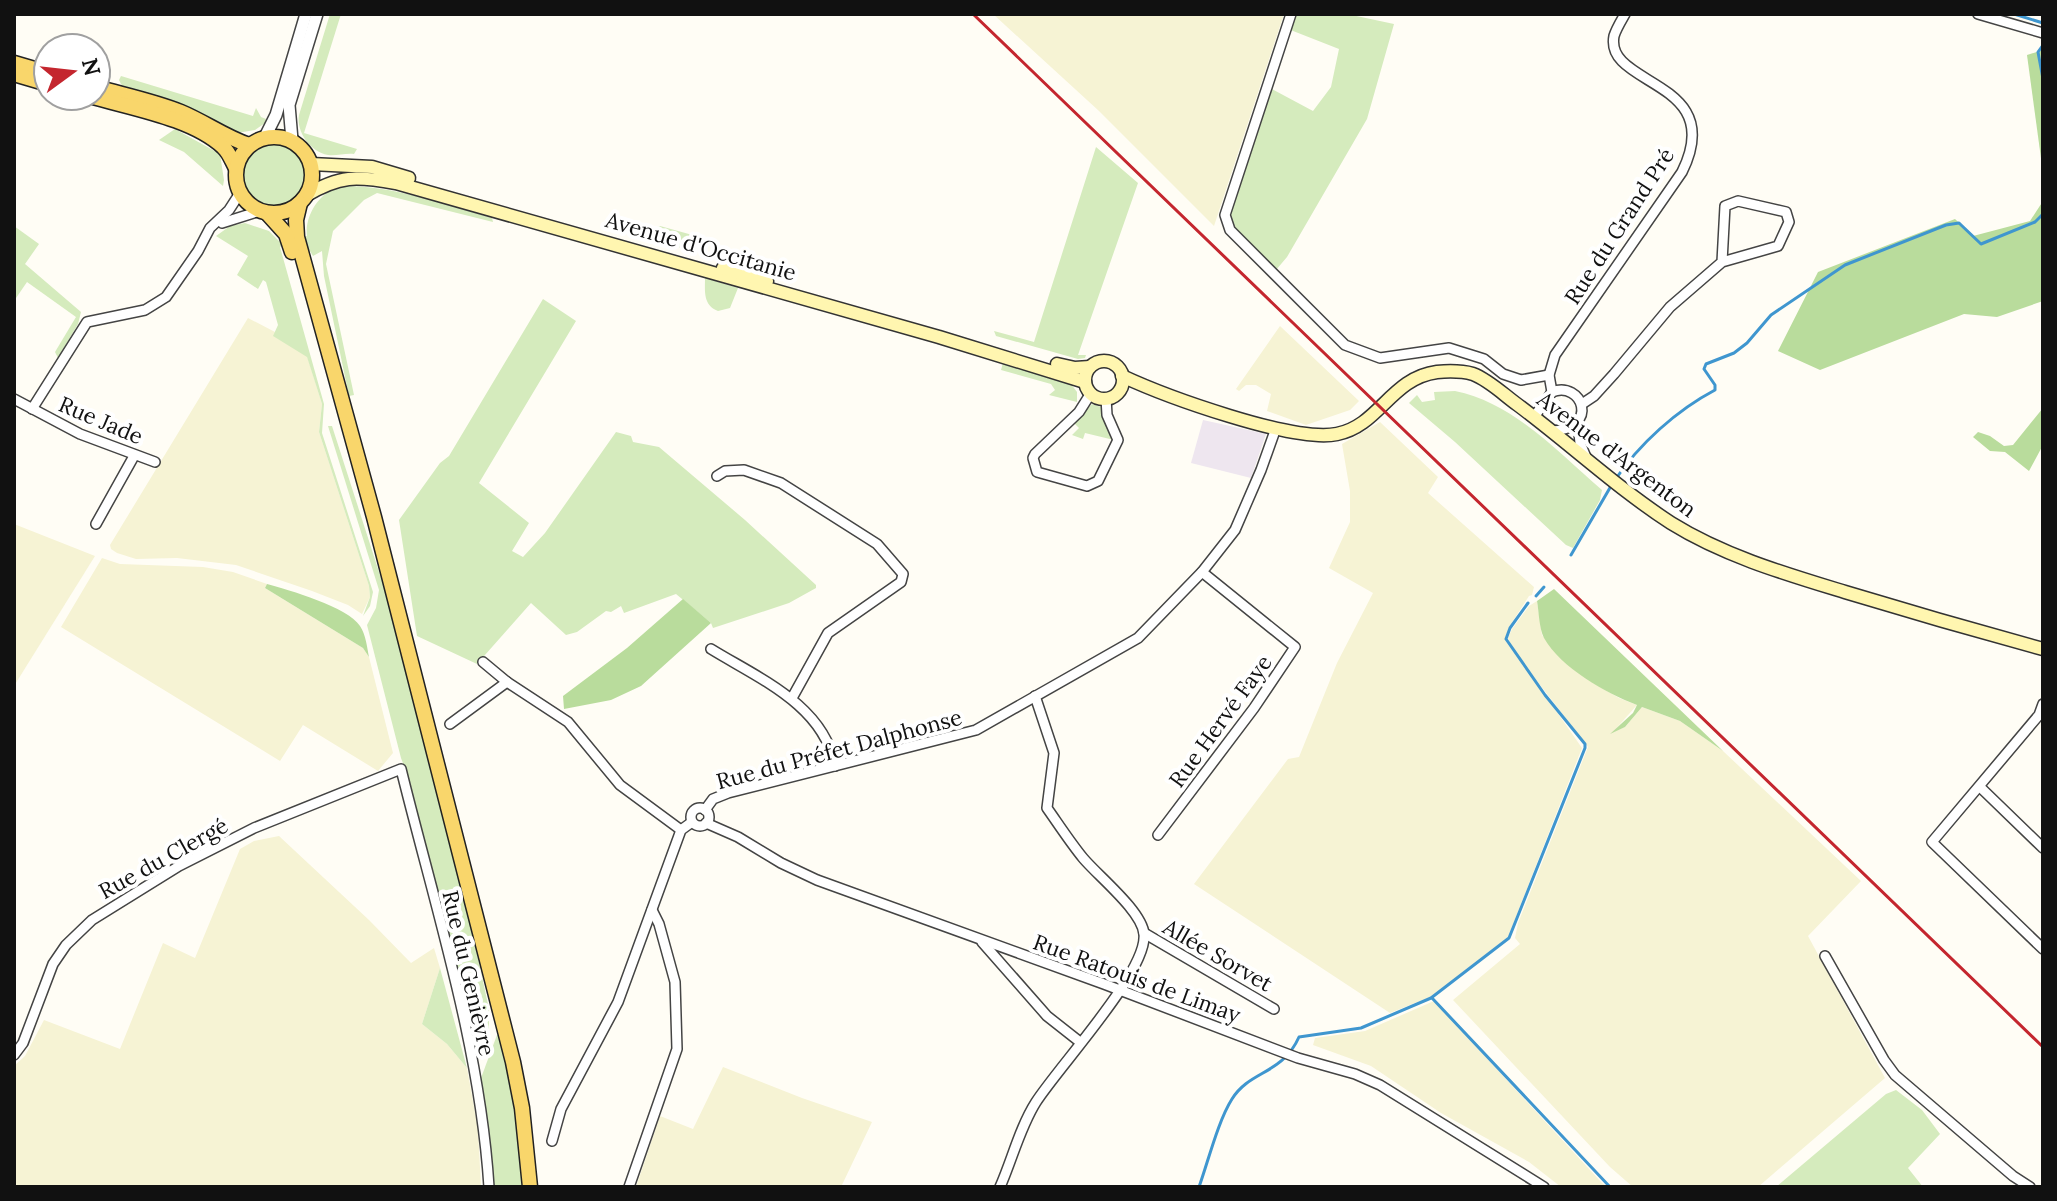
<svg xmlns="http://www.w3.org/2000/svg" width="2057" height="1201" font-family="Lora,serif">
  <rect width="100%" height="100%" fill="#fffdf5"/>
  <!-- industrial -->
  <polygon fill="#eee6ef" points="1203,420 1266,434 1251,478 1191,463"/>
  <!-- farmland -->
  <g fill="#f6f3d4">
    <polygon points="993,14 1284,14 1214,226 1099,111"/>
    <polygon points="248,318 275,332 274,336 307,356 322,404 319,432 369,586 370,597 362,614 348,605 312,591 236,565 177,558 136,559 117,553 111,549 110,545"/>
    <polygon points="1280,326 1359,401 1350,410 1306,425 1267,411 1271,394 1256,385 1246,385 1239,391 1236,389"/>
    <polygon points="1380,422 1438,477 1428,493 1534,587 1532,595 1529,596 1509,627 1505,639 1512,649 1508,638 1512,629 1529,606 1537,601 1542,635 1560,657 1590,681 1619,698 1637,705 1613,732 1625,727 1642,707 1680,721 1723,751 1861,881 1808,936 1885,1078 1758,1187 1633,1187 1610,1167 1453,1000 1520,944 1515,938 1518,923 1588,747 1520,659 1582,748 1508,937 1430,997 1390,1013 1194,884 1288,759 1299,757 1337,663 1373,593 1329,568 1350,522 1350,491 1342,444"/>
    <polygon points="14,524 95,556 14,686"/>
    <polygon points="102,558 120,564 203,567 233,572 267,584 265,588 363,648 369,657 393,753 378,771 303,725 280,761 61,627"/>
    <polygon points="279,836 369,920 411,963 434,948 440,968 422,1024 447,1044 467,1068 478,1129 481,1187 14,1187 14,1066 25,1056 44,1020 120,1049 163,943 195,958 240,849 254,841"/>
    <polygon points="1434,1001 1602,1183 1608,1187 1561,1187 1529,1162 1441,1113 1371,1066 1313,1045 1315,1038 1365,1031"/>
    <polygon points="723,1067 802,1098 872,1122 841,1187 636,1187 660,1116 693,1129"/>
  </g>
  <!-- green -->
  <g fill="#d5ebbd">
    <path d="M330 14H341L304 133 357 149 354 154C345 153 337 156 328 155 310 152 296 131 299 115Z"/>
    <polygon points="1294,14 1347,14 1394,24 1367,119 1287,257 1276,270 1233,227 1229,213 1270,88 1313,111 1331,87 1339,49 1288,29"/>
    <polygon points="121,76 253,116 256,108 261,117 266,119 265,123 255,130 237,133 187,107 122,86 119,80"/>
    <polygon points="175,129 220,154 224,180 223,186 184,152 159,140"/>
    <circle cx="273" cy="176" r="32"/>
    <polygon points="1096,147 1138,183 1078,355 1086,355 1085,358 1078,359 996,336 994,331 1034,342"/>
    <path d="M344 186C395 186 443 204 492 218L493 222 377 193 364 200 333 231 326 264 354 395 349 396 324 276 322 251 313 256 302 238 307 236C304 215 322 188 344 186Z"/>
    <polygon points="245,223 269,231 283,245 280,247 324,404 322,433 373,592 370,606 363,616 370,597 369,586 319,432 322,404 307,357 273,336 278,325 266,282 263,280 258,289 237,275 248,256 216,236 230,226"/>
    <polygon points="14,226 39,244 25,264 81,312 78,324 58,358 55,352 76,317 27,282 14,301"/>
    <polygon points="660,226 696,236 698,240 696,249 691,251 655,240 653,236 655,228"/>
    <path d="M705 278 738 288 730 308 718 311C703 305 705 292 705 278Z"/>
    <polygon points="543,299 576,321 479,483 529,523 512,551 523,557 545,533 616,432 631,436 633,442 659,447 745,520 816,585 816,588 789,603 713,628 711,623 676,594 624,613 621,606 611,612 606,611 577,632 566,635 531,603 477,664 417,636 399,520 440,463 449,456"/>
    <polygon points="1003,363 1071,384 1077,392 1077,402 1049,395 1055,390 1051,384 1001,370"/>
    <path d="M1455 391C1514 403 1558 452 1602 490L1600 500 1573 548 1566 545 1455 442 1409 403 1417 395 1422 402 1435 400 1434 392Z"/>
    <polygon points="1092,404 1104,408 1114,440 1085,433 1083,439 1072,435 1079,428 1074,423"/>
    <polygon points="328,426 332,426 388,600 459,871 489,1009 489,1033 484,1047 480,1051 473,1047 410,782 401,758 367,625 376,608 379,590"/>
    <polygon points="440,968 467,1068 447,1044 422,1024"/>
    <polygon points="497,1035 500,1035 515,1105 525,1187 494,1187 481,1078"/>
    <polygon points="1896,1090 1922,1110 1940,1134 1908,1168 1923,1187 1776,1187 1886,1094"/>
  </g>
  <!-- forest -->
  <g fill="#b9dc9c">
    <polygon points="2043,50 2043,173 2027,55"/>
    <polygon points="2043,201 2043,301 1997,317 1964,314 1820,370 1778,351 1818,272 1955,219 1973,236 2030,221"/>
    <polygon points="2043,408 2043,445 2029,471 2005,452 1990,451 1973,437 1978,432 1990,436 2004,446 2013,445"/>
    <path d="M267 584C289 590 348 607 360 626 366 635 367 647 369 657L363 648 265 588Z"/>
    <path d="M1554 589 1723 751 1680 721 1642 707 1625 727 1610 734 1633 713 1637 705C1606 693 1561 668 1544 638 1539 628 1539 612 1537 601Z"/>
    <polygon points="683,599 711,623 641,686 611,700 564,709 563,696 627,648"/>
  </g>
  <g fill="none" stroke-linecap="round" stroke-linejoin="round">
    <!-- stream -->
    <g stroke="#3f96cf" stroke-width="3">
      <polyline points="2014,14 2043,23"/>
      <polyline points="2043,45 2038,52 2043,79"/>
      <path d="M1615 480C1639 444 1677 410 1715 390V385L1704 369 1706 364 1734 353 1747 343 1771 315 1845 265 1946 225 1959 223 1981 244 2035 222 2043 214"/>
      <polyline points="1571,555 1611,486"/>
      <polyline points="1536,596 1544,587"/>
      <polyline points="1432,998 1610,1187"/>
      <path d="M1199 1187C1208 1162 1218 1121 1232 1099 1250 1070 1282 1075 1299 1037L1361 1028 1431 998 1509 938 1585 748V744L1545 695 1506 639 1510 628 1528 603"/>
    </g>
    <!-- minor casing -->
    <g stroke="#444" stroke-width="12">
      <g id="minor">
        <polyline points="1291,14 1225,215 1230,230 1345,345 1380,358 1449,348 1484,359 1503,374 1521,380 1549,375"/>
        <polyline points="1978,14 2043,33"/>
        <polyline points="222,223 260,211"/>
        <path d="M1552 392 1549 375 1555 355 1682 172C1728 79 1604 87 1614 36 1616 29 1621 21 1625 14"/>
        <polyline points="1091,393 1079,412 1035,454 1033,458 1037,472 1087,486 1098,481 1118,440 1107,415 1106,398"/>
        <polyline points="14,399 80,434 155,462"/>
        <polyline points="1582,404 1594,396 1614,374 1670,307 1722,262 1778,246 1789,222 1786,212 1738,201 1725,206 1722,262"/>
        <polyline points="32,409 87,322 145,310 166,297 198,251 210,228 229,210 240,193"/>
        <path d="M1534 417 1552 392C1582 380 1601 429 1551 431"/>
        <polyline points="1578,423 1580,443 1586,457"/>
        <polyline points="717,476 725,471 744,470 781,483 877,544 903,574 901,582 828,633 792,698"/>
        <polyline points="96,524 134,456"/>
        <path d="M711 649C758 678 824 705 835 766"/>
        <polyline points="483,662 507,682 568,722 620,785 681,830"/>
        <polyline points="2043,704 2039,715 1932,842 2043,949"/>
        <polyline points="450,724 507,682"/>
        <polyline points="1980,787 2043,848"/>
        <circle cx="700" cy="817" r="9"/>
        <polyline points="705,810 713,799 728,793 976,730 1138,638 1202,572 1235,530 1261,470 1276,428"/>
        <polyline points="706,823 738,837 781,863 817,880 1104,984 1298,1058 1355,1074 1380,1085 1544,1187"/>
        <polyline points="1158,835 1254,708 1295,647 1202,572"/>
        <polyline points="1144,933 1274,1009"/>
        <polyline points="982,942 1047,1016 1080,1042"/>
        <polyline points="1825,956 1884,1060 1895,1075 2013,1176 2030,1187"/>
        <path d="M14 1055 23 1043 53 964 66 945 92 920 179 866 254 828 401 769C435 907 480 1045 489 1187"/>
        <polyline points="552,1141 561,1109 618,1002 681,830 692,822"/>
        <polyline points="629,1187 677,1049 675,982 659,924 652,910"/>
        <path d="M1000 1187C1012 1160 1020 1127 1036 1102 1059 1066 1148 971 1144 934 1142 911 1098 876 1083 858 1070 842 1059 825 1047 808L1054 753 1035 696"/>
      </g>
    </g>
    <!-- tertiary casing -->
    <g stroke="#444" stroke-width="14">
      <g id="tertiary">
        <polyline points="265,137 276,115 306,14"/>
        <polyline points="292,140 289,105 317,14"/>
      </g>
    </g>
    <!-- secondary casing -->
    <g stroke="#333" stroke-width="15">
      <g id="secondary">
        <polyline points="311,164 372,167 409,178"/>
        <path d="M305 196C340 175 356 176 396 183L939 337 1085 382"/>
        <polyline points="723,268 767,281"/>
        <circle cx="1104" cy="380" r="19"/>
        <polyline points="1057,364 1075,368 1090,367"/>
        <path d="M1122 376C1165 396 1293 443 1337 434 1379 426 1391 378 1437 372 1448 371 1462 371 1473 374 1489 380 1504 395 1518 405 1569 443 1617 488 1671 523 1724 556 1786 574 1845 592 1911 612 1977 631 2043 649"/>
      </g>
    </g>
    <!-- primary casing -->
    <g stroke="#222" stroke-width="17">
      <g id="primary">
        <polyline points="14,63 48,73"/>
        <polyline points="14,74 48,84"/>
        <path d="M96 87C124 95 154 101 181 112 205 122 225 137 249 145"/>
        <path d="M90 96C130 108 192 118 223 147 229 152 232 161 236 168"/>
        <circle cx="274" cy="175" r="38"/>
        <polyline points="300,203 296,220 297,237 374,517 513,1062 522,1108 530,1187"/>
        <polyline points="267,213 286,234 292,252"/>
      </g>
    </g>
    <!-- minor -->
    <use href="#minor" stroke="#fff" stroke-width="9"/>
    <!-- tertiary -->
    <use href="#tertiary" stroke="#fff" stroke-width="11"/>
    <!-- secondary -->
    <use href="#secondary" stroke="#fff6b0" stroke-width="12"/>
    <!-- primary -->
    <use href="#primary" stroke="#f9d66b" stroke-width="14"/>
    <!-- rail -->
    <polyline stroke="#c4262e" stroke-width="3" points="973,14 2043,1047"/>
  </g>
  <g text-anchor="middle" stroke-width="8" stroke-linejoin="round" paint-order="stroke">
    <!-- street labels -->
    <g font-size="22" fill="#111" stroke="#fff">
      <text transform="translate(1619 226) rotate(-57)" y="8">Rue du Grand Pré</text>
      <text transform="translate(701 246) rotate(16)" y="8">Avenue d'Occitanie</text>
      <text transform="translate(101 420) rotate(23)" y="8">Rue Jade</text>
      <text transform="translate(1617 454) rotate(37)" y="8">Avenue d'Argenton</text>
      <text transform="translate(1220 721) rotate(-54)" y="8">Rue Hervé Faye</text>
      <text transform="translate(839 749) rotate(-15)" y="8">Rue du Préfet Dalphonse</text>
      <text transform="translate(163 858) rotate(-29)" y="8">Rue du Clergé</text>
      <text transform="translate(1218 955) rotate(30)" y="8">Allée Sorvet</text>
      <text transform="translate(469 973) rotate(77)" y="8">Rue du Genièvre</text>
      <text transform="translate(1137 978) rotate(20)" y="8">Rue Ratouis de Limay</text>
    </g>
  </g>
  <!-- border -->
  <rect width="2057" height="1201" fill="none" stroke="#111111" stroke-width="32"/>
  <!-- north arrow -->
  <g transform="translate(72 72) rotate(75)"><circle r="38" fill="#ffffff" stroke="#a0a0a0" stroke-width="2"/>
  <path d="M0-6L14 30L0 20L-14 30Z" fill="#c4262e"/>
  <text y="-12" font-size="22" font-weight="bold" text-anchor="middle" fill="#111111">N</text>
  </g>
</svg>
